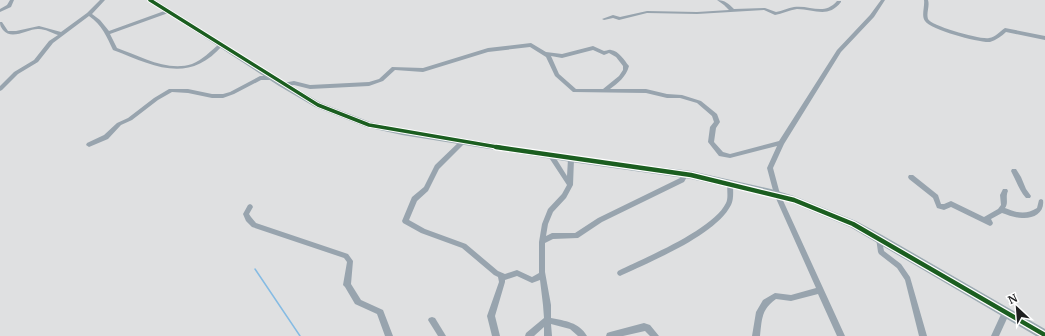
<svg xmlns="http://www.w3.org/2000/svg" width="1045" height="336" font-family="Merriweather,serif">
  <rect width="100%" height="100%" fill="#dfe0e1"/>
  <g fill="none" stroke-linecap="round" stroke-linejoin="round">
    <!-- stream -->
    <polyline stroke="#85bbe3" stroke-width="1.5" points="255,269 300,336"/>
    <!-- street -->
    <g fill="#98a4ae" fill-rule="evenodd">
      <polygon points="10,0 14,0 11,7 0,12 0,9 7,5"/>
      <path d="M100 0H105L92 14 100 20 109 31 167 10H171V12L110 34 117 48C140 56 167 72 192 64 202 60 211 51 219 44H223V45C188 85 155 66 113 50 107 37 102 25 89 16L53 43 38 62 18 74 2 90 0 91V86L14 72 34 60 49 41 58 35C52 33 45 29 39 29 29 28 12 41 3 30 1 27 0 26 0 22H2L8 31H16L39 26 61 32 87 13Z"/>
      <path d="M717 0C725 0 729 4 734 9L765 8 776 12C782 11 788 8 794 7 811 5 824 16 837 1H841V2C828 19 814 9 797 9 789 10 782 14 775 15L764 10 697 14 647 13 619 20 613 18 604 20 602 19 613 15 620 17 647 11 697 12 729 10 724 5Z"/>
      <path d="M881 0H885L874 17 841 52 784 144 773 168 780 194 845 336H837L818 294 791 301 776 299C761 310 762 319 760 336H752L756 312 763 300 775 293 791 295 816 288 774 194 767 168 777 146 730 158 719 156 708 142 710 127 714 122 712 116 697 103 680 98H667L646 93 573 92 555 76 546 57 530 47 488 52 423 72 395 70 383 81 369 86 310 89 294 85 283 87 280 85 283 83 294 81 310 85 369 82 379 79 392 67 423 68 488 48 531 43 546 52 562 54 593 46 604 51C606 51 609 49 611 50 619 51 624 60 629 66 626 77 618 83 610 89H646L667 94 682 95 701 101 717 114 720 122 716 128 714 142 723 152 730 154 779 141 837 50 870 15ZM593 50 604 55 609 53 616 57 623 66V70L619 76 603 89H576L559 74 551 56 562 58Z"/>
      <path d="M924 0H928C930 6 926 13 928 19 931 26 981 40 989 38 996 37 1000 31 1005 28L1045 36V40L1006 32C1002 36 996 40 990 42 980 43 931 30 925 21 921 16 925 6 924 0Z"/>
      <polygon points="260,76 273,76 276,78 273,80 261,80 234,94 223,98 212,98 188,93 172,92 158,100 132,120 121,125 108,139 89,147 86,145 87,143 104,135 117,123 128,118 154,98 169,89 188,89 212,94 223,94 230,92"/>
      <path d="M461 140H463L466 142 439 169 428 191 417 201 409 220 425 229 466 244 498 271 505 274 517 270 532 277 539 273V242L542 224 548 209 562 194 567 185 548 156 547 154 548 152H552L567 176 568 159 571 157 574 159 573 185 566 198 553 212 548 224 546 236 552 233H575L598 218 680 178 683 173H687L688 175 684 182 602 222 578 238 553 239 545 243V272L551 305V318C565 321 579 322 587 336H578L570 329 551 324 552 336H544V327L534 336H525L526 333 544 318 543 305 540 280 532 283 517 276 505 280V282L495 316 500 336H492L487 316 499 282 498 277 494 275 462 248 421 233 403 223 402 221 412 197 424 187 435 165Z"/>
      <path d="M1012 169H1016L1021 177 1026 189 1031 196 1030 198H1026C1019 190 1016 180 1011 171Z"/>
      <path d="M909 175H913L938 195 941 204H944L951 201 984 217 998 209 1001 205 1000 195 1003 189H1007L1008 191C1005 197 1009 203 1005 208 1017 213 1026 215 1037 208L1039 200 1041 199 1043 200C1045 213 1033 219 1022 218 1015 218 1008 215 1002 213L991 219 993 223 992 225 990 226 951 207 944 210 937 208 933 198 909 179 908 177Z"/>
      <path d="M728 182H732L733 184C733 191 734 199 731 205 716 235 652 261 622 275L620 276 618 275 617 273 618 271C644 258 713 230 726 203 729 197 726 189 728 182Z"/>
      <polygon points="250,204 252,205 253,207 249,214 251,217 256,223 348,254 353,261 351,284 361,300 383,310 393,336 385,336 377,314 355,304 345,287 343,285 347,262 344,258 252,227 246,221 243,214 248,205"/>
      <polygon points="879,235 881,236 884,251 901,264 910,277 927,336 919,336 905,280 897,268 879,254 878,252 876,238 877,236"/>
      <polygon points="1006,309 1009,310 1010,312 999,336 991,336 1003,310"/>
      <polygon points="432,317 435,318 446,336 438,336 428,320 429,318"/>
      <polygon points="644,323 650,325 659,336 650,336 645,331 623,336 606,336 607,333 610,332"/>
    </g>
    <!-- secondary -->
    <polygon fill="#9caab2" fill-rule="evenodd" points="147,0 155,0 285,82 321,103 370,122 402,129 571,156 691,171 771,189 794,196 856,221 882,235 1045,329 1045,336 1036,336 850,227 792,203 771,197 691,179 571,162 402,135 366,127 315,107 279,86"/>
    <!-- cycleway-far1 casing -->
    <g stroke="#fff" stroke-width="5.5">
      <polyline id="cycleway-far1" points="150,0 318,105 369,125 503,148"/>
    </g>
    <!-- cycleway casing -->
    <g stroke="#fff" stroke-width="7">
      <polyline id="cycleway" points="496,147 691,175 794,200 853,224 1045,335"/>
    </g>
    <!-- cycleway-far1 -->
    <use href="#cycleway-far1" stroke="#1b5e20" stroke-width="3.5"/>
    <!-- cycleway -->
    <use href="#cycleway" stroke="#1b5e20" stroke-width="4.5"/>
  </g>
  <!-- north arrow -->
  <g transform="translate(1017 308) rotate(334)" stroke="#ffffff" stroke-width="3" paint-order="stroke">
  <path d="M0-3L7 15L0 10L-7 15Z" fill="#1e1f20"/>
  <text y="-6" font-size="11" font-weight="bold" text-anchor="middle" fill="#1e1f20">N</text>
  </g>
</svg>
